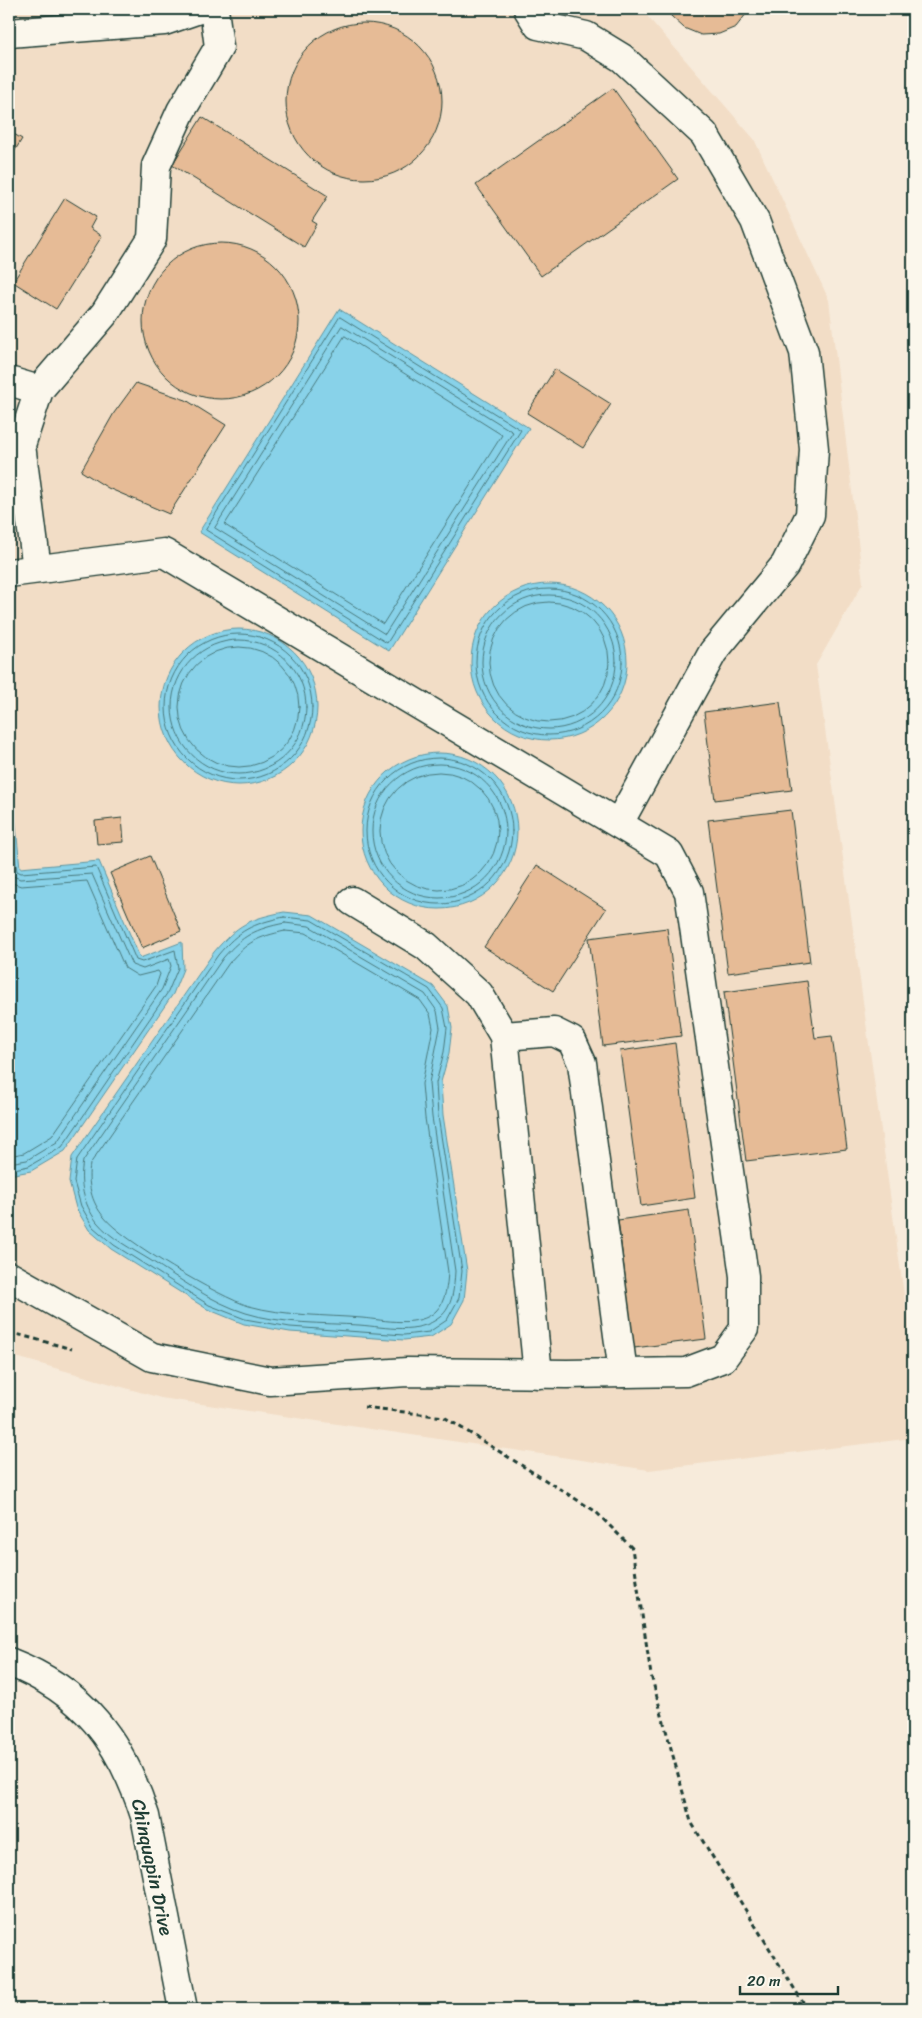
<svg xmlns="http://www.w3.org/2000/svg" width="922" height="2018" font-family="Sriracha,sans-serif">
  <rect width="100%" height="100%" fill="#f7ebdb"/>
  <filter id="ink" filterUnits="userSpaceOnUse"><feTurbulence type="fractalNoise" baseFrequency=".02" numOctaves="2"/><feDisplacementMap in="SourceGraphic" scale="10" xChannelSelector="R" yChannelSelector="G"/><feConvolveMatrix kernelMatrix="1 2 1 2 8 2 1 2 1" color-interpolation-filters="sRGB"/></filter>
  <g filter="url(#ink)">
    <!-- built -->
    <polygon fill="#f2ddc6" points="9,9 641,9 754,139 829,300 863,583 816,665 913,1359 913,1438 649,1470 161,1398 9,1355"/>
    <!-- water -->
    <g fill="#88d2e9" stroke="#5e96a1">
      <polygon points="339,309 529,428 389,651 199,532"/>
      <circle cx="549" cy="662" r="78"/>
      <circle cx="239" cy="707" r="78"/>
      <circle cx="439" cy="831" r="78"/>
      <polygon points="15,816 20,868 99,861 140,958 182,942 183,969 173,994 65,1151 31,1171 9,1175 9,817"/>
      <path d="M284 912 312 915 433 986 448 1006 452 1028 449 1053 441 1082 443 1115 467 1271 464 1300 451 1324 431 1337 404 1340 290 1332 244 1324 207 1309 111 1249 89 1230 76 1208 69 1182 72 1157 214 952C238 924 249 919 284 912Z"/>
    </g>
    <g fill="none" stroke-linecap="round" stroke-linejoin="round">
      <!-- shore -->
      <g stroke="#49797c" stroke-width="1">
        <polygon points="340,317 521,430 387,643 206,530"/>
        <polygon points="342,326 513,432 385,634 215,528"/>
        <polygon points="345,336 502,435 383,624 225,525"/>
        <circle cx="549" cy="662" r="73"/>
        <circle cx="549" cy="662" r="67"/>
        <circle cx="549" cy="662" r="60"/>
        <circle cx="239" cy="707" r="73"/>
        <circle cx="239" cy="707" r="67"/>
        <circle cx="239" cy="707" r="60"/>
        <circle cx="439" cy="831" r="73"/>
        <circle cx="439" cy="831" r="67"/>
        <circle cx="439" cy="831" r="59"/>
        <polyline points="9,822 17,871 21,873 96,867 136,960 142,962 175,950 178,968 168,992 62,1147 29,1166 9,1170"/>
        <polyline points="9,870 13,876 20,879 92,874 132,965 143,969 169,959 171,966 162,989 57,1142 27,1160 9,1163"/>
        <polyline points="9,882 21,886 87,881 125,968 138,976 158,971 160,974 156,986 52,1136 24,1153 9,1156"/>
        <path d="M284 917 311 920 429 989 443 1008 447 1028 444 1052 436 1083 438 1116 462 1271 459 1298 447 1320 429 1332 404 1335 290 1327 245 1319 209 1305 114 1245 93 1227 81 1206 74 1182 77 1159 218 955C239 930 252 924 284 917Z"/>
        <path d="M285 923 309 926 425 994 437 1011 440 1028 429 1083 432 1117 455 1271C454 1287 453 1307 440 1317 418 1335 386 1327 359 1325 323 1323 281 1324 246 1313 211 1302 180 1279 150 1260 132 1249 110 1238 97 1222 83 1203 79 1183 83 1161L223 958C243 935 255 929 285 923Z"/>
        <path d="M285 931 306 933 420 1000 430 1014 433 1028 422 1084 425 1118 448 1272C447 1285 446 1301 436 1311 419 1328 384 1320 362 1318 325 1315 285 1316 249 1306 221 1298 121 1240 104 1217 91 1202 87 1183 90 1164L229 963C247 942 257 937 285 931Z"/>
      </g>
    </g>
    <!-- building -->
    <g fill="#e6bb96" stroke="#1f3d34">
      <polygon points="668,9 750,9 736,27 719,34 701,35 684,28 671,16"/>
      <circle cx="364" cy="101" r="78"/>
      <polygon points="613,88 678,179 541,276 476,185"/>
      <polygon points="202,117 328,196 312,221 317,224 304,247 172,165"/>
      <polygon points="9,131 22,139 9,160"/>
      <polygon points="65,198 96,217 90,228 102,236 56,309 13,282"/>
      <circle cx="221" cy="321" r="78"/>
      <polygon points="555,369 611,404 583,448 527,413"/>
      <polygon points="136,383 186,400 226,425 169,514 108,488 81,471 114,413"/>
      <polygon points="780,702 792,790 715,800 704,712"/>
      <polygon points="791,810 810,962 728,973 708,820"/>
      <polygon points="122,818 124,842 97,844 95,821"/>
      <polygon points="150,856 181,931 142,948 110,873"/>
      <polygon points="537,865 606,909 553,991 484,947"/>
      <polygon points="667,928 681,1036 603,1046 589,938"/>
      <polygon points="807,981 815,1038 832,1036 847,1149 746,1161 724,992"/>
      <polygon points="675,1043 695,1198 641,1206 620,1051"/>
      <polygon points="689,1210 706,1339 634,1348 618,1220"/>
    </g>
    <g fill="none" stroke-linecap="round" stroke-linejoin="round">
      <!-- minor casing -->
      <g stroke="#1f3d34" stroke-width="31">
        <g id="minor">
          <polyline points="528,9 538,25 586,36 622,58 704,134 755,221 804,352 814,449 810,515 785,565 713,652 619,823"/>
          <polyline points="9,33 164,21 199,9"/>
          <polyline points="9,381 39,390"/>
          <polyline points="37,569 21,445 39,390 105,313 152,239 156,166 181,111 219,47 214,9"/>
          <polyline points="9,573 164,553 669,854 689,892 744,1276 744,1329 723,1358 686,1372 567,1374 407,1372 270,1381 152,1357 9,1276"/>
          <polyline points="352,901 426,946 479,994 504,1036 538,1374"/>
          <polyline points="504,1036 554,1032 572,1041 582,1063 623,1373"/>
          <path d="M9 1662C84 1691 121 1741 145 1816L183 2009"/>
        </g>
      </g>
      <!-- path -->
      <g stroke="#1f3d34" stroke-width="3" stroke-dasharray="5 4" stroke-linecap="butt">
        <polyline points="9,1332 72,1349"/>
        <polyline points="364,1407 444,1417 595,1511 632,1548 651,1675 691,1822 807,2009"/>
      </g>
      <!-- minor -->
      <use href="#minor" stroke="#fbf7ec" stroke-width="28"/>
    </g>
  </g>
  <g text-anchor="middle" stroke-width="4" stroke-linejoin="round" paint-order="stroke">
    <!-- street labels -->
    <g font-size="19" fill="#1f3d34" stroke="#fbf7ec">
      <text transform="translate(153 1867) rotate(78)" y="7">Chinquapin Drive</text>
    </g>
  </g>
  <!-- margin -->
  <rect width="922" height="2018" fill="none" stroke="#fbf7ec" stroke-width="30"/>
  <rect x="15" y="15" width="892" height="1988" fill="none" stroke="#1f3d34" stroke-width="2" filter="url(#ink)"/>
  <!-- scale -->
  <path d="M740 1986v8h98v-8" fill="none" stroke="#1f3d34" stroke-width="2.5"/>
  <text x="747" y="1986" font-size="15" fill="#1f3d34" stroke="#fbf7ec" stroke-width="4" paint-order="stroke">20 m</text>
</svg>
